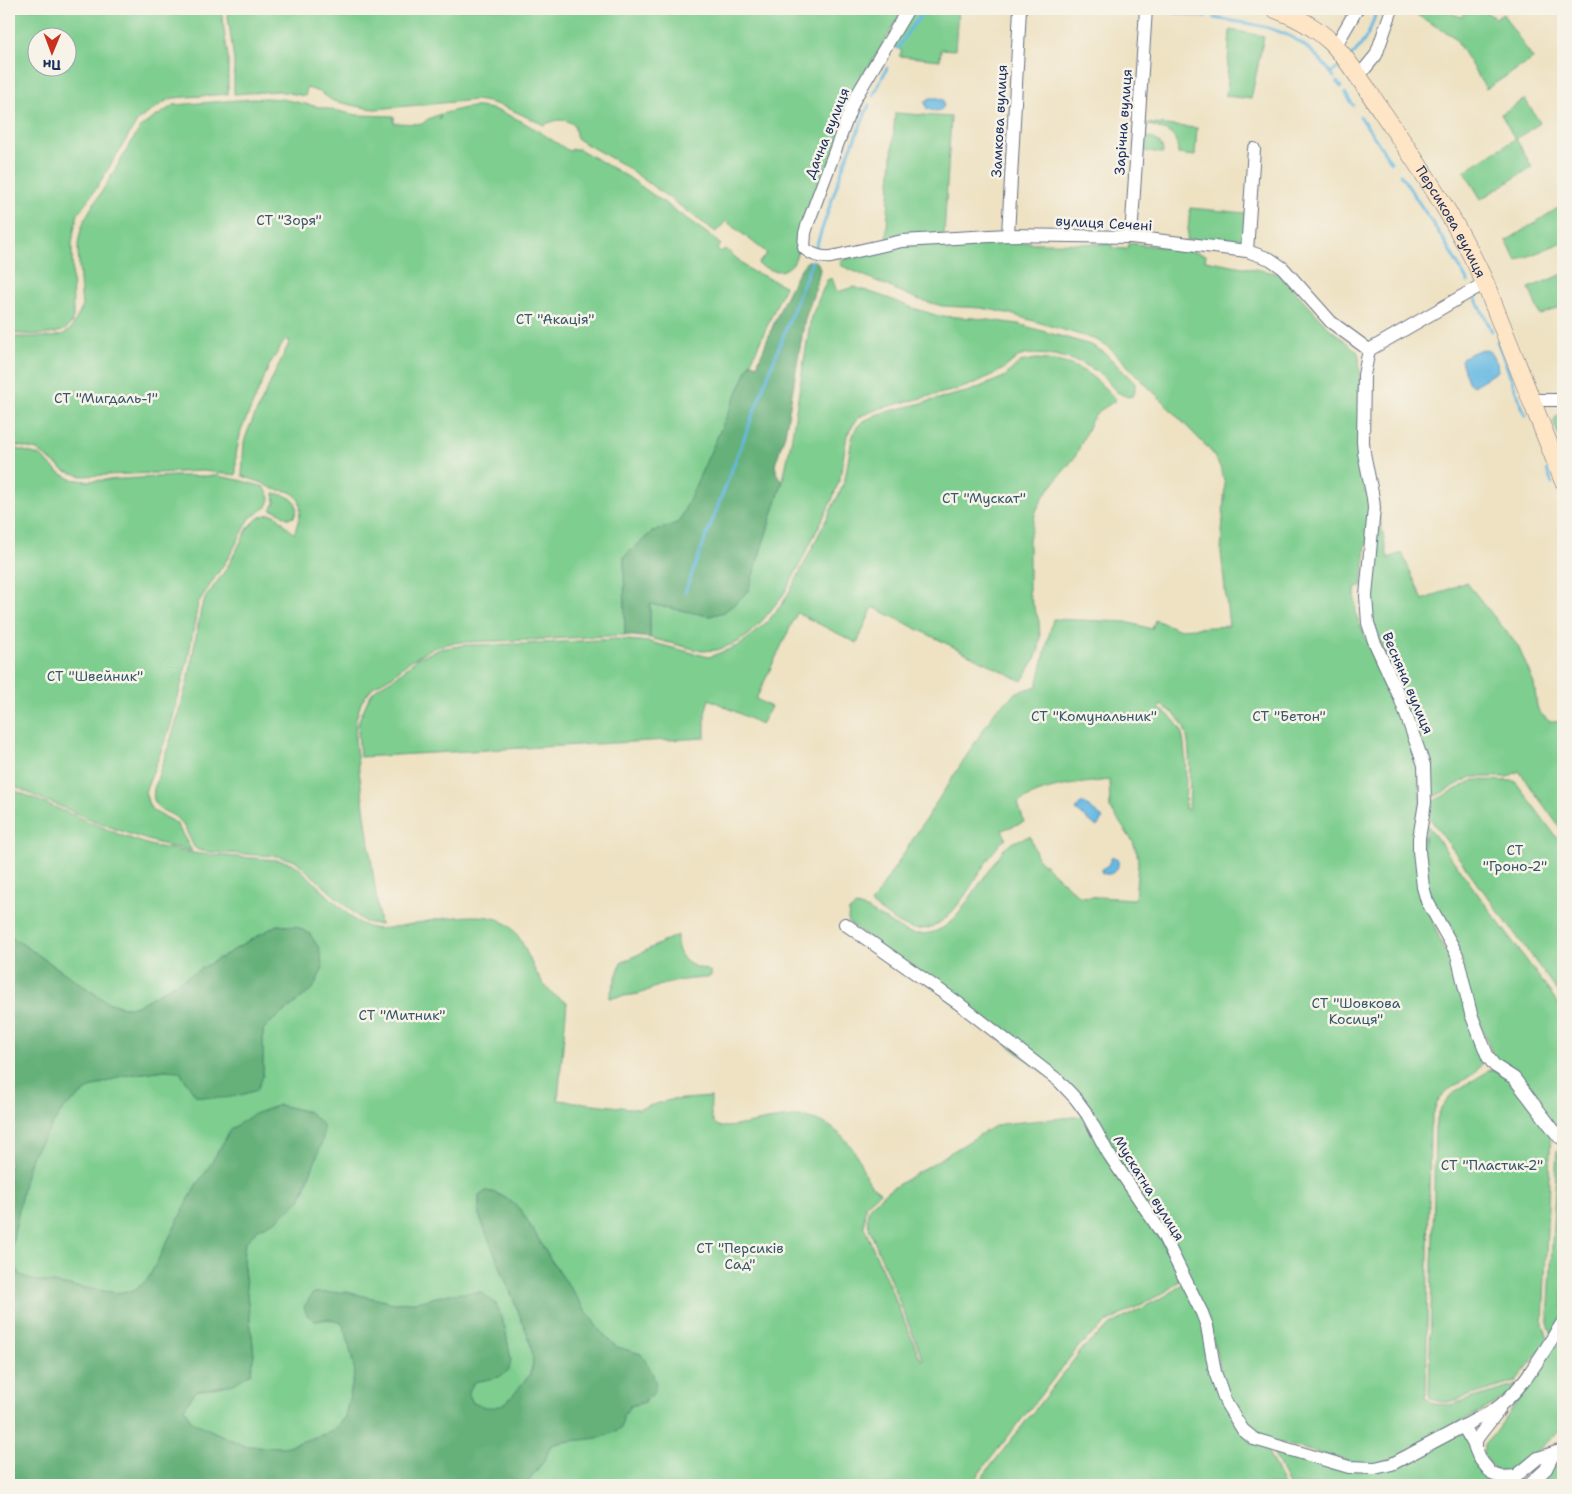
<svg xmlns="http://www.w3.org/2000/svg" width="1572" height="1494" font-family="'Shantell Sans',sans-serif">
  <rect width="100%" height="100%" fill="#f7f3e8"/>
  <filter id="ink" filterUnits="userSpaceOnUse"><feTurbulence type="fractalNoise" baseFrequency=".02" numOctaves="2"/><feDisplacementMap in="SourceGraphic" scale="10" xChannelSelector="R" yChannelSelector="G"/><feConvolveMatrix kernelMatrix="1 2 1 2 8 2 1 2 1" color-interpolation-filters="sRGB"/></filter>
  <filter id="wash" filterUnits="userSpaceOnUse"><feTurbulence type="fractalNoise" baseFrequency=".0096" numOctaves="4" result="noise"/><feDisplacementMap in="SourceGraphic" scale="20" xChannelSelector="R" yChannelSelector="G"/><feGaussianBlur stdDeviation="1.12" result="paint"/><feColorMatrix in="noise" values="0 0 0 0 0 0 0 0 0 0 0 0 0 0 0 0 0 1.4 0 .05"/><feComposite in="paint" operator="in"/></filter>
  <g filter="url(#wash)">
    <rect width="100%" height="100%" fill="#eee2c3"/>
    <!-- green -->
    <g fill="#7ece8f" stroke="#4c7e76" fill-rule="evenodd">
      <path d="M9 9H221L228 57V94L173 98 166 101 138 120 97 187 78 214 74 230 72 244 73 317C72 321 71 325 67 328 55 338 24 334 9 333ZM38 38H68V68H38Z"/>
      <path d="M227 9H904L864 75 794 262C784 275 771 272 758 264L767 253 726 221 716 232 625 166 577 139 574 125C563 117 555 120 544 125 522 115 499 102 475 100L375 109 366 108 333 101 320 92 307 88 305 96 278 91 234 94V60Z"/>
      <polygon points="913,9 958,9 955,50 941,49 940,60 899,56 902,51 895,47 894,43"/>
      <polygon points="1407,9 1439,9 1462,17 1465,9 1480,9 1496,18 1503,14 1533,59 1486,89 1454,37"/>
      <polygon points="1230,30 1264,36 1251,99 1226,96"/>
      <path d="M265 98 282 99 357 115 394 116V123L422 124 428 119 440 114 439 119H440L441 114C454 111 467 106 479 107 509 109 544 135 569 151L573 149H579L628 177 711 236 721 245 717 249 720 252 726 249 742 263V264L754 273 755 272 785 286 679 523 652 532 624 557 625 635 531 640 464 642 452 643 433 648 410 661 392 676 373 687 367 694 361 703 356 719 355 741 380 925 365 922 357 916 296 861 277 856 207 852 198 850 194 847C190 839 186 829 181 822 169 808 150 814 154 789L180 711 190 670 201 609 206 597 227 568 248 528 258 518 269 514 276 515 294 534C298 521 308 500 290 492 285 490 280 491 274 489 270 488 265 484 260 482 254 480 248 478 242 476L244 442 249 428 290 341 285 340 270 364 241 431 236 454V475L203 471 82 476 65 471 37 450 9 444V337H50L62 335 71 329 82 308 78 251C78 222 92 208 106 185 117 166 129 147 140 128L146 123 174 105Z"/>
      <polygon points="1525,99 1540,123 1516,139 1532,167 1481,199 1464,171 1515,139 1501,114"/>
      <polygon points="895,113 951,117 944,235 886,241"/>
      <path d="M1143 123 1197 128 1195 156 1178 154C1178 130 1163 130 1143 123Z"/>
      <path d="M1148 137C1157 139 1163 144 1163 153L1142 151 1144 139Z"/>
      <polygon points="1563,207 1563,242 1517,261 1506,241 1558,208"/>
      <polygon points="1190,208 1246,213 1244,247 1187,240"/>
      <path d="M965 242V245L975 244V242L1112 244V248L1128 249 1129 243 1185 250 1206 255 1205 260 1276 273 1283 278 1329 328 1357 351 1359 357 1365 493H1369L1370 504 1362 587H1356L1355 591 1356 615 1375 659 1379 658 1418 761 1421 814 1431 916 1444 951 1450 950 1482 1059C1483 1076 1448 1084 1438 1101 1434 1109 1432 1119 1430 1128L1426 1397 1429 1401 1435 1404 1450 1405 1517 1385 1508 1396 1403 1456 1367 1466 1251 1435 1225 1395 1211 1329 1084 1104 849 923 848 918 849 911 856 906 867 909 904 931C927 939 946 930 960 912L1003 850 1013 842 1030 836 1038 859 1079 896 1135 899 1138 863 1137 852 1133 842 1110 808 1109 780C1078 784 1045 785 1018 803L1024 822 1002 830 1006 838C978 861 955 940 910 928 896 924 883 912 871 904L996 710 1017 692 1037 686 1053 619 1126 622 1152 629 1155 620 1178 629 1229 626 1221 552 1225 483 1220 467 1211 451 1111 349 1097 340 1007 313 982 308 942 306 917 299 840 265 841 260 894 247ZM1160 705C1171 709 1181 719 1185 730 1191 743 1190 793 1189 809H1185C1186 791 1187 747 1181 731 1177 722 1168 713 1159 709Z"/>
      <polygon points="1563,274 1563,306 1540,315 1529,288"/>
      <polygon points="832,278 837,292 854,287 888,298 913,308 939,316 974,318 1018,324 1091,345 1105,353 1135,383 1135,392 1133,396 1128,397 1123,395 1117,392 1100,373 1080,362 1055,355 1027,354 1018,357 1002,370 973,384 959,389 881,408 863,415 857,419 847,435 840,478 832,500 794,576 783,595 763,620 747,636 738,642 717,650 702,651 650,638 650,604 710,616 724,612 738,601 748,591 783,480 791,442 811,317 827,280"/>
      <path d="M1036 359C1075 361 1091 372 1116 400L1098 412 1091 421 1075 457 1045 494 1036 511 1029 539V593L1039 621 1040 637 1039 649 1034 661 1022 681 873 607 857 643 797 613 756 699 771 707 761 724 709 699 705 713V738L360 757 358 732 359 720 370 695 377 688 396 677 418 658 440 649 465 645 524 644 617 639 650 642 709 657 740 645 767 622 783 603 797 578 840 492 845 479 852 439 856 428 862 422 878 414 970 391 1004 377 1020 362Z"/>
      <path d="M1563 412V447L1554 423C1554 416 1558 415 1563 412Z"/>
      <path d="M9 447 32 453 41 456 58 472 71 479 86 481 176 476H218L239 480 264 487 269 495 270 499 267 507 250 518 230 555 198 603 188 659 170 728 145 792 149 805 153 811 176 823 192 851C149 843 115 829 75 813 53 803 30 795 9 783Z"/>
      <path d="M274 493C287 495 303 500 294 517L287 518 277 511 271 510 275 503Z"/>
      <polygon points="1377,506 1388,558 1402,553 1423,600 1466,582 1518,646 1534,683 1537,706 1539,712 1549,721 1563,722 1563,832 1519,771 1507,777 1471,777 1428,800 1428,772 1369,611"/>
      <polygon points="1474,780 1515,781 1563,846 1563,999 1428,816 1428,804"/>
      <path d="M9 788 123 836 153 846 200 854 278 860 291 863 297 866C310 878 323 891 336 903 345 911 354 922 366 926 377 931 388 928 400 926 426 922 479 909 502 921 532 936 527 987 567 1002L558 1100 638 1109 670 1100 711 1097C711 1108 708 1123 721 1127 732 1127 742 1125 752 1123 794 1115 823 1109 852 1148 863 1162 863 1182 880 1192L865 1206 864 1227 921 1360 923 1359 870 1231 867 1219 869 1207 886 1192 991 1128 1001 1124 1084 1116 1149 1219 1182 1279 1165 1292 1106 1323 1080 1345 970 1485H526L545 1459 551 1445C574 1438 602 1442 621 1427L623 1416 630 1406 644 1403 641 1354 617 1347 600 1331 551 1260 521 1210 509 1200 496 1193 486 1191 479 1196V1215L530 1340C531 1346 533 1353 533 1360 533 1376 512 1404 496 1408 488 1410 480 1406 473 1403L468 1393 474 1382 499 1377 511 1360 505 1328 496 1304 450 1294 416 1302 394 1303 346 1292 315 1321 328 1319 342 1323 347 1335 355 1372 345 1417 331 1432 285 1447 244 1446 191 1421 184 1408 196 1391 234 1384 254 1354 243 1260 245 1243 258 1229 277 1220 300 1200 306 1187 323 1125 309 1112 279 1105 206 1172 196 1185 148 1280 135 1290 117 1293 32 1280 20 1275 14 1263 12 1245 24 1182 31 1157 63 1109 90 1088 122 1076 165 1070 263 1076V1030L271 1022 310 934 297 927 277 925 135 1007H123L107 1002 9 935Z"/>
      <polygon points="1427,825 1563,1010 1563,1134 1496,1063 1429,893 1423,847"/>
      <path d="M677 935C676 950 682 962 696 967 701 969 707 969 711 972V976L704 978 683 980 661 985 639 994 609 998 621 963Z"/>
      <path d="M1490 1070H1494L1504 1074 1551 1130 1543 1325 1549 1340 1515 1382 1449 1402C1442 1402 1437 1402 1430 1398L1429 1393 1434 1193 1435 1128C1441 1092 1463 1088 1490 1070Z"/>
      <polygon points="1563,1145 1563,1317 1552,1334 1548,1324 1557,1150"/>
      <polygon points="1185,1282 1203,1322 1217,1385 1264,1447 1267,1450 1284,1485 976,1485 1084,1347 1112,1324 1169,1294"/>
      <polygon points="1563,1328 1563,1428 1517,1469 1512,1471 1503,1471 1494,1469 1483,1454 1484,1445 1494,1434 1547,1360 1546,1357"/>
      <polygon points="1462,1430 1489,1477 1489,1485 1289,1485 1272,1450 1366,1470"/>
      <polygon points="1563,1456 1563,1485 1537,1485 1550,1471 1561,1457"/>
    </g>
    <!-- forest -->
    <g fill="#66b17a" stroke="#40706c">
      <path d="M808 261H815L818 263 820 269 817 284 805 319 785 434 775 465 777 474 783 480 748 591 738 601 724 612 709 616 650 604V638L625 635 624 557 652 532 679 522 751 362 757 365C765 346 794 269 808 261Z"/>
      <path d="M277 925 297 927 310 934 319 948 323 968 313 989 271 1022 263 1030V1076L257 1090C232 1098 223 1100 196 1096L179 1071 165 1070 122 1076 90 1088 63 1109 31 1157 24 1182 12 1245 14 1263 20 1275 32 1280 117 1293 135 1290 148 1279 196 1185 206 1172 231 1129 254 1114 279 1105 309 1112 323 1125V1139L318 1154 300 1200 277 1220 258 1229 245 1243 243 1260 254 1354 251 1373 234 1384 196 1391 184 1408 191 1421 244 1446 285 1447 331 1432 345 1417 355 1372 347 1335 342 1323 328 1319 315 1321 307 1315 304 1307 313 1293 346 1292 394 1303 416 1302 450 1294 481 1292 496 1304 505 1328 511 1360 509 1370 499 1377 474 1382 468 1393 473 1403C497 1413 507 1405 521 1385 524 1381 529 1377 531 1373 535 1361 531 1349 529 1338L479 1215V1196L486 1191 496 1193 509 1200 521 1210 551 1260 600 1331 617 1347 641 1354C657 1378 667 1397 630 1406L623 1416 622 1427C600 1444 576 1437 551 1445L545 1459 526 1485H9V935L107 1002 123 1007H135Z"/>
    </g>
    <!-- water -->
    <g fill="#66b9e2" stroke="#4074a0">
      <path d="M930 98H938L943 100 944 105C942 113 933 111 927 109L925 102Z"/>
      <polygon points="1481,349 1489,351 1497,363 1498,371 1473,386 1468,382 1461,361 1463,357"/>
      <polygon points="1082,802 1103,818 1097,827 1076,810"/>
      <path d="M1112 857 1118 860C1120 870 1111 877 1102 873V869L1108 865Z"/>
    </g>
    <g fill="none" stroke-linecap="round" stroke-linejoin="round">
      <!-- stream -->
      <g stroke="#66b9e2" stroke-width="3">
        <polyline points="1151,9 1205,17"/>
        <path d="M1214 18C1268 26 1300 29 1334 77"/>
        <polyline points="898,48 910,29 926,9"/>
        <path d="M1351 56C1367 41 1371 29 1377 9"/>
        <polyline points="1331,73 1340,66"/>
        <polyline points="1337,82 1341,87"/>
        <polyline points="1345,93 1353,105"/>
        <polyline points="873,96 887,68"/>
        <polyline points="1360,116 1391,162"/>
        <polyline points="1400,174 1443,239 1468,282"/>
        <polyline points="816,247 843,167 869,105"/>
        <polyline points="1476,299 1492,331"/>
        <polyline points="1497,341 1525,415"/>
        <polyline points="1547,470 1552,484"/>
        <polyline points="1560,504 1563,511"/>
        <polyline points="685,592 812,261"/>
        <polyline points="1513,1403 1519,1396"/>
      </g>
    </g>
  </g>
  <g filter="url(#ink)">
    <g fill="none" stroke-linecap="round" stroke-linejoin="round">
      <!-- street casing -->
      <g stroke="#656e81" stroke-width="14">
        <g id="street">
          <path d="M908 9 854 100 808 223 805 233 804 248C812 255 821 258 831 257L902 241 1008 235 1131 237 1247 251 1270 259 1283 268 1331 322 1369 350"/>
          <polyline points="1335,47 1357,9"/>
          <polyline points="1358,77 1376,55 1392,9"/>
          <polyline points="1008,235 1020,9"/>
          <polyline points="1131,237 1146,9"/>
          <polyline points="1247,251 1254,149"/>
          <polyline points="1369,350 1364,375 1363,442 1364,453 1373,498 1374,508 1366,596 1368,623 1374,641 1400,698 1424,765 1425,803 1419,838 1419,851 1423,887 1427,901 1453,947 1457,955 1471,1014 1488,1057 1495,1066 1514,1078 1559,1137 1563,1138"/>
          <polyline points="1369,350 1485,283"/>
          <polyline points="1532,400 1563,400"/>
          <path d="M845 924 958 1003 1059 1081 1076 1099 1087 1114 1108 1153 1163 1235 1202 1313 1207 1326 1215 1372 1226 1403 1243 1430 1254 1439 1349 1467 1375 1468 1392 1464 1492 1411C1523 1392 1543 1351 1563 1322"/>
          <polyline points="1463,1426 1473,1443 1479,1458 1492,1474 1501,1477 1517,1476"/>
          <polyline points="1476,1450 1476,1441 1478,1437 1499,1410"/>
          <polyline points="1510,1481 1538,1458 1563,1450"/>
          <polyline points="1529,1485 1546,1469 1554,1453"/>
        </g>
      </g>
      <!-- secondary casing -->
      <g stroke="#656e81" stroke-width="19">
        <g id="secondary">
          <path id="s1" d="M1275 9C1295 16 1316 28 1331 42 1350 61 1367 90 1383 113 1420 167 1458 223 1485 283L1563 480"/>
        </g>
      </g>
      <!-- street -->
      <use href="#street" stroke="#fff" stroke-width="12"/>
      <!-- secondary -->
      <use href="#secondary" stroke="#fde5c5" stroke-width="18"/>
    </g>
  </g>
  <g text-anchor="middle" stroke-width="5" stroke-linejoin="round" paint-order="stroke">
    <!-- street labels -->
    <g font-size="14" fill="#1b2f5e" stroke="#f7f3e8">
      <text transform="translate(999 121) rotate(-87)" y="5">Замкова вулиця</text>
      <text transform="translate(1123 122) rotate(-86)" y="5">Зарічна вулиця</text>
      <text transform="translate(827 133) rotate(-68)" y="5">Дачна вулиця</text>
      <text dy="5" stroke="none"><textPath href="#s1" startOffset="282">Персикова вулиця</textPath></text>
      <text transform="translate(1104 223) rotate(3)" y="5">вулиця Сечені</text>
      <text transform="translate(1408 683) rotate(67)" y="5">Весняна вулиця</text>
      <text transform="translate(1149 1188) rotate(58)" y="5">Мускатна вулиця</text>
    </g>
    <!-- park labels -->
    <g font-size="14" fill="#34576a" stroke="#f7f3e8">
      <text x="289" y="225">СТ "Зоря"</text>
      <text x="555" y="324">СТ "Акація"</text>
      <text x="106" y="403">СТ "Мигдаль-1"</text>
      <text x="984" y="503">СТ "Мускат"</text>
      <text x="95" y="681">СТ "Швейник"</text>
      <text x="1094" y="721">СТ "Комунальник"</text>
      <text x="1289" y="721">СТ "Бетон"</text>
      <text x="1515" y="855">СТ<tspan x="1515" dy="16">"Гроно-2"</tspan></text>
      <text x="1356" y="1008">СТ "Шовкова<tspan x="1356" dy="16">Косиця"</tspan></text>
      <text x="402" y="1020">СТ "Митник"</text>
      <text x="1492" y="1170">СТ "Пластик-2"</text>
      <text x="740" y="1253">СТ "Персиків<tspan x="740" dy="16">Сад"</tspan></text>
    </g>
  </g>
  <!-- margin -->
  <rect width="1572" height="1494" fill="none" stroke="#f7f3e8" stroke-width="30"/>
  <!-- north arrow -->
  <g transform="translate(52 52) rotate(181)"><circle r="24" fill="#f7f3e8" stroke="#9fa5b1"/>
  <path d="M0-4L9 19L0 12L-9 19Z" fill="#c8321e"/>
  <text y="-8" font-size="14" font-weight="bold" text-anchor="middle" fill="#1b2f5e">Пн</text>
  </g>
</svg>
